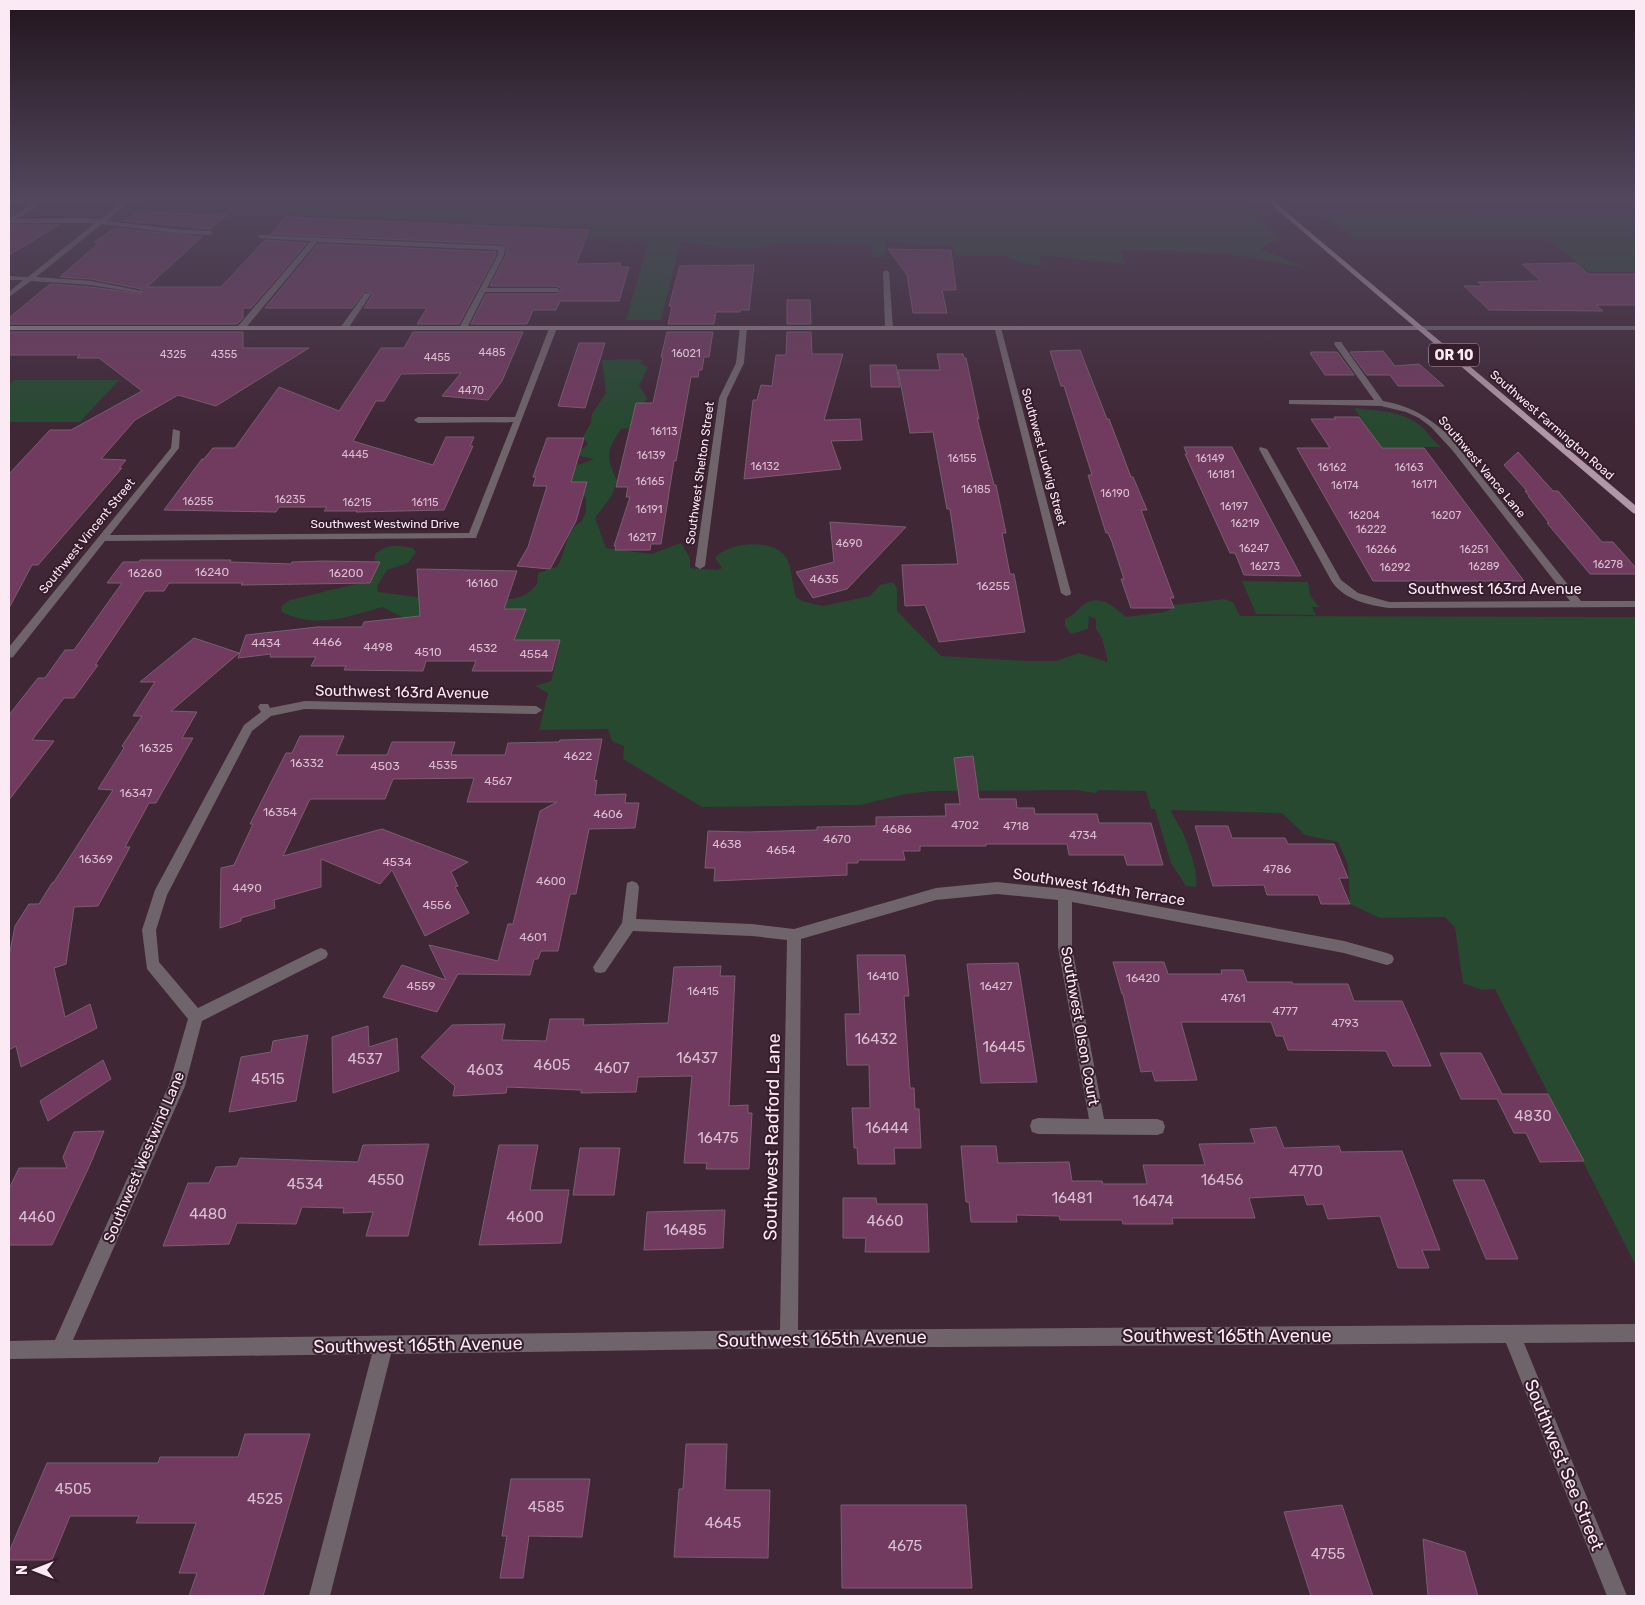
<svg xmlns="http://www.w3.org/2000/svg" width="1645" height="1605" font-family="Rubik,sans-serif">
  <rect width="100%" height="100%" fill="#3f2736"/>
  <!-- green -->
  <g fill="#264930">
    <path d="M144 201H1242L1260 216 1279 238 1260 249 1308 268 1230 254 1121 250 1126 264 1039 255 1042 266 1022 263 1007 256H956L953 245H919L885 241 886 257H873L871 244 778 243C752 255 709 246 681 241L661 320H626L649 241 587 240 592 227 467 224 468 222 277 214 286 204H140Z"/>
    <polygon points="1323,214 1636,215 1636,272 1589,272 1549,240 1354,239"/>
    <path d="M637 359 644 361 639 363 648 367 639 386 647 398 631 428 621 429C606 452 606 456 617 481L612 495 595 518 606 548 651 554 681 543 690 558V568L717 570 722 568 715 558C729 541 773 539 785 556 791 563 793 587 796 597L802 601 823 606 870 596 880 585 893 582 897 588V611L941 656 1028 661H1056L1079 653 1108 662 1102 638 1096 629V619L1089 616 1088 629 1071 634 1065 626V619C1075 615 1075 611 1083 605 1100 593 1114 607 1126 617L1164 612 1174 608V605L1224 599 1233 602 1240 616 1636 617V1266L1495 989 1482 990 1463 983 1455 928 1445 917 1380 918 1350 904 1348 865 1338 842 1305 835 1282 813 1171 810C1174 819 1180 826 1184 835 1190 851 1198 871 1196 887L1186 886 1171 863 1155 809H1151L1146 791 1099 790 1095 793 1076 790 933 791 906 794 860 805 702 807 623 759 624 746 612 741 608 729 539 730 548 693 535 686 551 681 560 645 521 646 515 640 512 631 414 623 382 607C348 617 316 629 282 612L281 606 290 600 368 581 375 570V554C387 543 398 545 413 548L416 552 408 563 387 570 377 586 378 592C424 597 473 609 519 597 527 595 532 590 537 584L538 573 556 567 560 562 569 535 575 526 582 521 586 511V497L564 493 558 472 594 459 575 455 588 444 583 437 591 422 592 414 606 393 602 360Z"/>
    <polygon points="14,380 119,380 80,422 9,422 9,385"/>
    <path d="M1354 408C1377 411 1403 410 1422 427 1429 434 1433 441 1441 447H1381Z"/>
    <polygon points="1242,581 1308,582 1310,595 1319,607 1312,607 1316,615 1256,614"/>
  </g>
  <!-- building -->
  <g fill="#713a5f" stroke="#7a5e6f">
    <polygon points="138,212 226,215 210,229 124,221"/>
    <polygon points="286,217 589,230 576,264 621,263 620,267 629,267 619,301 560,301 556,310 533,310 527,324 471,324 486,294 557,294 562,289 557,286 490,286 506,255 507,248 502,244 271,234"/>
    <polygon points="9,225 59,225 9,255"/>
    <polygon points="115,228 202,237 147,287 221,287 265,240 307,243 251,308 243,308 243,318 237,324 9,324 9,318 50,284 91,287 142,294 141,289 91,279 60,277 100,242 94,242"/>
    <polygon points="318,244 496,252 496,255 459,324 417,324 427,308 364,308 373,294 365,291 352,308 265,308"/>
    <polygon points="888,249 951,250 956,290 942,290 947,313 913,313 907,275"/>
    <polygon points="1576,263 1588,274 1636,274 1636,305 1596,305 1603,311 1489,310 1464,286 1483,286 1478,282 1541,281 1522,264"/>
    <polygon points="754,265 749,310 740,310 740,312 716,312 714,324 668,324 672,306 669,306 680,266"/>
    <polygon points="787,300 810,300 811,324 787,324"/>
    <polygon points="9,332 243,332 243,348 309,348 216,406 178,395 135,420 101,459 126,460 119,468 122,468 38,565 32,565 9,608 9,474 50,430 71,430 142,391 99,358 77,358 80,355 9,355"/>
    <polygon points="413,332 523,332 502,381 488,400 442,396 461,373 401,374 384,401 376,401 353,441 433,465 446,437 474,437 470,446 473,446 444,510 356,512 357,511 324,511 327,507 279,507 276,512 164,510 202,459 204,459 213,448 235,448 279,387 339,411 381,348 404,348"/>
    <polygon points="667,332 713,332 709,357 704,357 702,370 699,370 698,377 691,377 676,461 674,461 661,544 651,544 650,550 615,550 616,546 614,546 630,497 626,497 628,487 616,487 636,403 653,403 663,357 661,357"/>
    <polygon points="787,332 811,332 812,354 843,354 824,420 860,419 862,440 831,441 841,469 744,479 753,400 757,400 761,385 772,386 776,355 786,355"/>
    <polygon points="579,343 605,343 585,408 558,406"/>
    <polygon points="1080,350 1107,419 1109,419 1131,477 1133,477 1147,510 1141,510 1174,598 1170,598 1174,608 1131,608 1121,579 1124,579 1112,542 1108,533 1106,533 1088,475 1092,475 1064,386 1061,386 1050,351"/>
    <polygon points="1383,351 1395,366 1419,364 1444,386 1398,386 1390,375 1367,375 1350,352"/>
    <polygon points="1311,352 1337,352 1354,375 1325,375 1310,353 1312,353"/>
    <polygon points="937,354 963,354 964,358 966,358 979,419 977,418 994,485 996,485 1006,533 1002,533 1010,574 1014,574 1025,632 939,642 925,605 905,606 902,565 958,564 950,509 947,509 933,432 910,433 898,370 940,370"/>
    <polygon points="870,365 896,365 900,387 871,387"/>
    <polygon points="1334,417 1359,417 1382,448 1424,448 1524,581 1373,581 1297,448 1330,448 1311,419 1336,419"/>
    <polygon points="547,438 584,438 571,482 587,482 576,521 550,569 517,566 528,547 547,486 533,486 536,477 533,477"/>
    <polygon points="1184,447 1232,447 1301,576 1244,575 1235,553 1230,553 1185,454 1187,454"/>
    <polygon points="1518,452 1553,491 1558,491 1602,542 1613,542 1636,568 1636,574 1590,574 1547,523 1549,523 1528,496 1529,496 1525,491 1527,491 1504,465"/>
    <polygon points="830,522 906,527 847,589 813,598 796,572 834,562"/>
    <polygon points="140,560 231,560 230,562 291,564 292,562 324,561 380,562 370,583 241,585 243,583 169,583 164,591 145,591 95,665 98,665 74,698 64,698 32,740 54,741 9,800 9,715 38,678 45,678 65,650 74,650 122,583 107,583 123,562 139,562"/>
    <polygon points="417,569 517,571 504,609 526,609 514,640 560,640 552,671 472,671 476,661 426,661 423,671 344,670 346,666 311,666 316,657 270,657 271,654 238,658 246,635 317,627 362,627 364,622 420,616"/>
    <polygon points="194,638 239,653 171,711 197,712 182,738 193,738 156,803 149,803 125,847 130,847 98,906 74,907 66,964 54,968 65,1017 90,1004 97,1028 21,1067 16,1046 9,1050 9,957 15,926 29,904 39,904 52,883 54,882 113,790 98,789 124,748 122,746 142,716 133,716 155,682 140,682"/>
    <polygon points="300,736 344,736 336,755 387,755 392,742 455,742 451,755 505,755 508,743 559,742 560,740 602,739 594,781 597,780 595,795 626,794 625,803 639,803 635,828 589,829 576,894 570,894 558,951 541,951 538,959 534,959 530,975 458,974 437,1012 383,997 402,965 446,980 429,945 498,961 508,924 513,924 540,811 557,802 467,802 474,778 393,779 385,799 310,799 283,856 382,829 468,862 451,872 458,886 455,887 469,913 425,936 392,870 380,884 321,859 321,887 274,900 275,908 241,918 241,921 220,928 221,868 234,865 253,824 250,824 286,753 292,753"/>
    <polygon points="973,756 979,799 1016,799 1017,808 1034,808 1035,814 1097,814 1099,823 1151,823 1163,865 1127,865 1124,855 1069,855 1067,844 986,844 986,846 920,846 920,851 903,851 905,860 858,860 858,863 847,863 847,875 714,881 715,868 705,868 708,831 747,832 817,830 817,827 876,826 876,817 946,816 945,804 960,804 954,758"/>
    <polygon points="1195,826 1228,826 1232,838 1285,838 1288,844 1334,844 1348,878 1339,878 1350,904 1321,904 1318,895 1267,895 1264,885 1213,886"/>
    <polygon points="857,955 905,955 909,996 904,996 910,1088 914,1088 915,1109 919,1109 921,1148 894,1148 895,1164 858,1164 857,1148 854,1148 852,1108 870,1108 869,1065 847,1065 845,1014 860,1014"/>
    <polygon points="1113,962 1164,962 1168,974 1222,974 1221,970 1243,970 1247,982 1292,982 1293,984 1348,984 1354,1001 1402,1001 1431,1066 1393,1066 1386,1051 1288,1050 1283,1036 1276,1036 1271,1022 1181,1022 1197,1080 1155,1081 1152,1071 1141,1072 1123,994 1122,994"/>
    <polygon points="1018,963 1037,1082 981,1083 967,964"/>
    <polygon points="721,966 720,976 735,976 729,1106 748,1105 748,1113 752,1113 749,1169 706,1169 707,1163 684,1163 692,1076 638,1077 636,1092 581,1093 581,1090 507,1087 506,1093 453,1096 455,1086 421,1057 452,1025 505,1024 502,1040 546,1041 550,1019 584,1019 583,1025 668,1023 674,967"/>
    <polygon points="368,1026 369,1047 397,1038 399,1071 333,1093 332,1037"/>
    <polygon points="308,1035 296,1101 229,1112 241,1057 271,1052 273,1041"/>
    <polygon points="1440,1053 1481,1053 1502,1094 1548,1094 1584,1161 1540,1162 1526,1133 1514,1133 1497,1099 1461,1099"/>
    <polygon points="103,1060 111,1079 48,1121 40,1101"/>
    <polygon points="1276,1127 1284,1148 1339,1146 1341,1152 1402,1151 1440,1250 1422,1250 1429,1268 1398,1268 1380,1216 1328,1219 1323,1204 1307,1205 1304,1195 1249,1198 1255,1218 1172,1218 1173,1224 1123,1224 1122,1220 1060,1220 1059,1216 1016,1215 1017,1222 971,1222 969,1202 966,1202 961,1146 996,1146 998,1163 1069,1162 1072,1181 1102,1181 1103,1184 1147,1184 1143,1165 1205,1165 1199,1144 1255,1143 1250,1129"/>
    <polygon points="104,1131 89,1167 52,1245 9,1245 9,1189 19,1168 67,1168 63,1157 74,1132"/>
    <polygon points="429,1144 408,1236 366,1236 373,1212 343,1213 344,1208 302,1207 296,1224 237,1223 229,1244 163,1246 188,1183 209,1183 216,1167 237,1166 240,1158 358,1162 363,1145"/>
    <polygon points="499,1145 538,1145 530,1190 569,1190 561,1243 479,1245"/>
    <polygon points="580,1148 620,1148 614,1195 573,1195"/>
    <polygon points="1453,1180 1484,1180 1518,1259 1486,1259"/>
    <polygon points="843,1198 876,1198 877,1204 927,1204 929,1252 865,1252 866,1238 843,1238"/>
    <polygon points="725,1210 723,1248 644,1250 647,1212"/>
    <polygon points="245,1434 310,1434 263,1596 189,1596 197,1573 179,1573 196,1523 136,1523 139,1516 70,1516 52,1560 9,1560 9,1552 47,1463 158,1463 160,1457 238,1457"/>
    <polygon points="686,1444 727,1444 725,1490 770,1490 768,1558 674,1557 679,1489 683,1489"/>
    <polygon points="511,1479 590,1479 582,1537 529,1536 523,1578 500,1578 507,1536 502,1536"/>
    <polygon points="841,1505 966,1505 972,1588 842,1588"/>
    <polygon points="1342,1505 1373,1596 1311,1596 1284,1512"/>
    <polygon points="1423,1539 1465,1552 1478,1596 1428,1596"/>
  </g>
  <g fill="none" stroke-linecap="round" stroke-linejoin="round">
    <!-- street -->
    <g fill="#70646b" fill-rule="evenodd">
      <polygon points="9,201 41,204 17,219 86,218 100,220 124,201 130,201 106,221 183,230 210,231 213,233 210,235 183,234 102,224 36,277 91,281 141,291 141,293 91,285 31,281 9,297 9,292 23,280 9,280 9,276 28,277 95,223 9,223 9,219 31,205 9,204"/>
      <polygon points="260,235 502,246 505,248 504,255 487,288 557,288 560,290 557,292 485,292 467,328 463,330 459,328 498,255 498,250 317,242 244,330 238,330 238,326 311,241 258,238 258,236"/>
      <polygon points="886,270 889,272 893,328 889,330 885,328 883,272"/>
      <polygon points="365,293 371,294 347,330 341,330 340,328"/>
      <polygon points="550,326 557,328 476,538 105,541 13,657 9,658 9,647 171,448 173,429 180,431 179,448 110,535 469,533 513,422 418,423 414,420 418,417 515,417"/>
      <polygon points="740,326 747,328 744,363 727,398 705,566 700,569 695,566 719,398 736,363"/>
      <polygon points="994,326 1001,328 1071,593 1070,595 1066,596 1061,593"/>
      <rect x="1417" y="326" width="219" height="4"/>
      <path d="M1335 342H1341L1383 401C1410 406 1428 416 1448 435L1581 601H1636V607L1389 608C1368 605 1345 600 1332 582L1259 449 1260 447 1267 449 1341 580 1358 593 1389 602 1570 601 1453 451 1431 427 1419 418 1406 412 1381 406 1289 404V400H1374L1334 344Z"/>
      <polygon points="305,701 536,706 542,710 536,714 305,709 271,716 252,731 167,895 156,930 159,962 198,1008 316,950 321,948 326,950 328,954 326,958 202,1021 185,1086 73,1340 780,1330 787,940 752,936 633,931 605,972 600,973 595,972 593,967 622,923 627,883 632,881 637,883 639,887 636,919 752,924 794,929 936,888 997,882 1065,889 1344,941 1387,953 1392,955 1394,959 1392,963 1387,965 1344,953 1072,902 1072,947 1104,1119 1157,1119 1163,1121 1165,1127 1163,1133 1157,1135 1038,1134 1032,1132 1030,1126 1032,1120 1038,1118 1089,1119 1058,947 1058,900 997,894 936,900 801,939 798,1330 1636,1324 1636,1342 1524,1343 1627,1596 1607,1596 1506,1343 789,1348 391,1354 330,1596 309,1596 372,1354 9,1359 9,1341 55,1340 169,1085 188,1019 147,969 142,930 155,890 244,725 261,712 258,707 260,704 268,704 270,708"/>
    </g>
    <!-- secondary -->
    <polygon fill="#94808c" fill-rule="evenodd" points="9,326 1420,326 1424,328 1420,330 9,330"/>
    <!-- primary -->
    <polygon fill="#b096a6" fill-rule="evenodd" points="1267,201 1273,201 1636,506 1636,514 1633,513"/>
  </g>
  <!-- sky -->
  <linearGradient id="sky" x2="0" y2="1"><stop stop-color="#23151e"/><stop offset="0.47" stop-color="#52475d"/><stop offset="1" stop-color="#52475d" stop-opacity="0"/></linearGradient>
  <rect width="1645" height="425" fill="url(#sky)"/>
  <g text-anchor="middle" stroke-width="4" stroke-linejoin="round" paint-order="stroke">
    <!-- far-number labels -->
    <g font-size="11" fill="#d8becf">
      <text x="492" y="356">4485</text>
      <text x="686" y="357">16021</text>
      <text x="173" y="358">4325</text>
      <text x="224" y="358">4355</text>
      <text x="437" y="361">4455</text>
      <text x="471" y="394">4470</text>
      <text x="664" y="435">16113</text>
      <text x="355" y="458">4445</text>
      <text x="651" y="459">16139</text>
      <text x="962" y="462">16155</text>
      <text x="1210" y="462">16149</text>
      <text x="765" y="470">16132</text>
      <text x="1332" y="471">16162</text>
      <text x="1409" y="471">16163</text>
      <text x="1221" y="478">16181</text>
      <text x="650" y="485">16165</text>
      <text x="1424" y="488">16171</text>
      <text x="1345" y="489">16174</text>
      <text x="976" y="493">16185</text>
      <text x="1115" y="497">16190</text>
      <text x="290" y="503">16235</text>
      <text x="198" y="505">16255</text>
      <text x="357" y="506">16215</text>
      <text x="425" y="506">16115</text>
      <text x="1234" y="510">16197</text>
      <text x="649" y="513">16191</text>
      <text x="1364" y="519">16204</text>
      <text x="1446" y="519">16207</text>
      <text x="1245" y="527">16219</text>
      <text x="1371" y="533">16222</text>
      <text x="642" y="541">16217</text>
      <text x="849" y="547">4690</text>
      <text x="1254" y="552">16247</text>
      <text x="1381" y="553">16266</text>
      <text x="1474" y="553">16251</text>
      <text x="1608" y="568">16278</text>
      <text x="1265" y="570">16273</text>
      <text x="1484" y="570">16289</text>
      <text x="1395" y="571">16292</text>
    </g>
    <!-- far-street labels -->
    <g font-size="12" fill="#fbeaf4" stroke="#351d2c">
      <text transform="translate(1552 425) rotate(41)" y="4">Southwest Farmington Road</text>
      <text transform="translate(1044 457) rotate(75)" y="4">Southwest Ludwig Street</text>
      <text transform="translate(1482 467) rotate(50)" y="4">Southwest Vance Lane</text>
      <text transform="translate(700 473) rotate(-82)" y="4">Southwest Shelton Street</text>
      <text x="385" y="528">Southwest Westwind Drive</text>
      <text transform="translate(87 536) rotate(-51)" y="4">Southwest Vincent Street</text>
    </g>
    <!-- number labels -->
    <g font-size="12" fill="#d8becf">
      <text x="212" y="576">16240</text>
      <text x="145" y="577">16260</text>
      <text x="346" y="577">16200</text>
      <text x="824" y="583">4635</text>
      <text x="482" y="587">16160</text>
      <text x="993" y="590">16255</text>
      <text x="327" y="646">4466</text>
      <text x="266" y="647">4434</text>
      <text x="378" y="651">4498</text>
      <text x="483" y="652">4532</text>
      <text x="428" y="656">4510</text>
      <text x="534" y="658">4554</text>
      <text x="156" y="752">16325</text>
      <text x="578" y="760">4622</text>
      <text x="307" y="767">16332</text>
      <text x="443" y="769">4535</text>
      <text x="385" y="770">4503</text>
      <text x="498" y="785">4567</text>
      <text x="136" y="797">16347</text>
      <text x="280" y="816">16354</text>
      <text x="608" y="818">4606</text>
      <text x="965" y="829">4702</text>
      <text x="1016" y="830">4718</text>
      <text x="897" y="833">4686</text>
      <text x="1083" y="839">4734</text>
      <text x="837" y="843">4670</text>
      <text x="727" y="848">4638</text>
      <text x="781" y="854">4654</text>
      <text x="96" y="863">16369</text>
      <text x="397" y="866">4534</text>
      <text x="1277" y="873">4786</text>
      <text x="551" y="885">4600</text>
      <text x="247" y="892">4490</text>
      <text x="437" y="909">4556</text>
      <text x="533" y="941">4601</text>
      <text x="883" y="980">16410</text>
      <text x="1143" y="982">16420</text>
      <text x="421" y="990">4559</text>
      <text x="996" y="990">16427</text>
      <text x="703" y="995">16415</text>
      <text x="1233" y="1002">4761</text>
      <text x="1285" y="1015">4777</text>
      <text x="1345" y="1027">4793</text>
    </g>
    <!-- shield labels -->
    <rect fill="#351d2c" stroke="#c0acb8" stroke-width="1" x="1429" y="343.5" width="50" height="23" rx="4"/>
    <g font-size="14" font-weight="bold" fill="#fbeaf4">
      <text x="1454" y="360">OR 10</text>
    </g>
    <!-- street labels -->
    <g font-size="15" fill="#fbeaf4" stroke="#351d2c">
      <text x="1495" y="594">Southwest 163rd Avenue</text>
      <text transform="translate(402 692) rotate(1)" y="5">Southwest 163rd Avenue</text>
      <text transform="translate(1099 887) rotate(9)" y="5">Southwest 164th Terrace</text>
      <text transform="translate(1080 1026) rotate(80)" y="5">Southwest Olson Court</text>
      <text transform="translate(144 1157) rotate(-67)" y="5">Southwest Westwind Lane</text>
    </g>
    <!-- near-number labels -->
    <g font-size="15" fill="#d8becf">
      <text x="876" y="1044">16432</text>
      <text x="1004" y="1052">16445</text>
      <text x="697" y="1063">16437</text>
      <text x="365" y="1064">4537</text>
      <text x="552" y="1070">4605</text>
      <text x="612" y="1073">4607</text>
      <text x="485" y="1075">4603</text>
      <text x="268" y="1084">4515</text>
      <text x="1533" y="1121">4830</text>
      <text x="887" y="1133">16444</text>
      <text x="718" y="1143">16475</text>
      <text x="1306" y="1176">4770</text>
      <text x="386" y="1185">4550</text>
      <text x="1222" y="1185">16456</text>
      <text x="305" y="1189">4534</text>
      <text x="1072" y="1203">16481</text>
      <text x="1153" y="1206">16474</text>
      <text x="208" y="1219">4480</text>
      <text x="37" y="1222">4460</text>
      <text x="525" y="1222">4600</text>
      <text x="885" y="1226">4660</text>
      <text x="685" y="1235">16485</text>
      <text x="73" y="1494">4505</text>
      <text x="265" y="1504">4525</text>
      <text x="546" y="1512">4585</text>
      <text x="723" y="1528">4645</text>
      <text x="905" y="1551">4675</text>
      <text x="1328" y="1559">4755</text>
    </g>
    <!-- near-street labels -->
    <g font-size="18" fill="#fbeaf4" stroke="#351d2c">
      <text transform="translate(772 1137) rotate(-89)" y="6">Southwest Radford Lane</text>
      <text x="1227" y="1342">Southwest 165th Avenue</text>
      <text transform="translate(822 1339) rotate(-1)" y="6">Southwest 165th Avenue</text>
      <text transform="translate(418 1345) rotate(-1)" y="6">Southwest 165th Avenue</text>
      <text transform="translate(1564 1465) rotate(68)" y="6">Southwest See Street</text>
    </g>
  </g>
  <!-- border -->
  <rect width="1645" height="1605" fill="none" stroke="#fbeaf4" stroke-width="20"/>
  <!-- north arrow -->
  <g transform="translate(35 1570) rotate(270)" stroke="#351d2c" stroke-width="4" paint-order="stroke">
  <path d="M0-4L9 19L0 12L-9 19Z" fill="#fbeaf4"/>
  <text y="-8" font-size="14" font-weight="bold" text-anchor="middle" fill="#fbeaf4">N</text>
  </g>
</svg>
